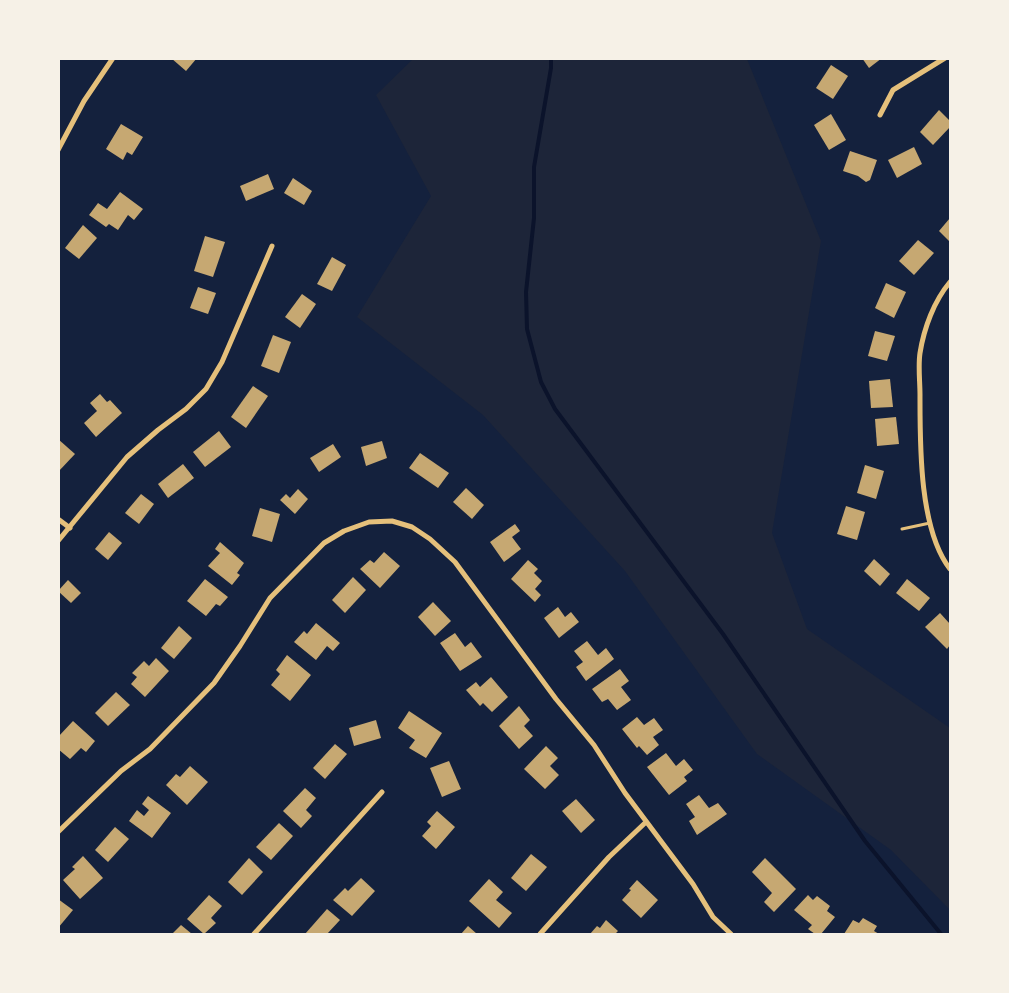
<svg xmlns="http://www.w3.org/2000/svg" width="1009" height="993" font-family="'Crimson Pro',serif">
  <rect width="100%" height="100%" fill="#14213d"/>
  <!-- green -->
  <polygon fill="#1d2539" points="414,58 747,59 821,241 772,533 807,629 950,728 950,910 891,850 757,754 625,571 483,415 357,317 431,196 376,95"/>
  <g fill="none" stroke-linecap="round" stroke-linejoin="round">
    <!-- stream -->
    <polyline stroke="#0b132b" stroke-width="4" points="551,58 551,68 534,167 534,218 526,292 527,329 541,382 555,409 723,634 865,841 941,934"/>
  </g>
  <!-- building -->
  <g fill="#c6a872">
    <polygon points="171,58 197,58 186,71"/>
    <polygon points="862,58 882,58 869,68"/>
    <polygon points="831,65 848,76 833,99 816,88"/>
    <polygon points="939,110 950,121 950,127 933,145 920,132"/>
    <polygon points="831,114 846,140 829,150 814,125"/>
    <polygon points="121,124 143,137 132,155 127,152 123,160 106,149"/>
    <polygon points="914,147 922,164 897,178 888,160"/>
    <polygon points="850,151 877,160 870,180 866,182 858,176 843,171"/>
    <polygon points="268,174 274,189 246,201 240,186"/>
    <polygon points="293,178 312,191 304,205 284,193"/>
    <polygon points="120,192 143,209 134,220 128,215 118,230 109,224 106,227 89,215 98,203 107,209"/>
    <polygon points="950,218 950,242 939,231"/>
    <polygon points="83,225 97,238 79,259 65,248"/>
    <polygon points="205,236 225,242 213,277 194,271"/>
    <polygon points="918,240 934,253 914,275 899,261"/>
    <polygon points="332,257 346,265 332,291 317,284"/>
    <polygon points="886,283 906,292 894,318 875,308"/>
    <polygon points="198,287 216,293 208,314 190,308"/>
    <polygon points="302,294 316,304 300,328 285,317"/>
    <polygon points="875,331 895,336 887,361 868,356"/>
    <polygon points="273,335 291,342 279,373 261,366"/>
    <polygon points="890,379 893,407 871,408 869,381"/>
    <polygon points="253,386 268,396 246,428 231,417"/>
    <polygon points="100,394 107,402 110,400 122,413 96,437 84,423 97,411 90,403"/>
    <polygon points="896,417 899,444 877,446 875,419"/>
    <polygon points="219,431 231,447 205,467 193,452"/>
    <polygon points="58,439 75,454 58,472"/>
    <polygon points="382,441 387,458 366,466 361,447"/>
    <polygon points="333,444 341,457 319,472 310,458"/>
    <polygon points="420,453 449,473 438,488 409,468"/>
    <polygon points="183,464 194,478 168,498 158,484"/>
    <polygon points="865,465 884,471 876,499 857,493"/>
    <polygon points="466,488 484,505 472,519 453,502"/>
    <polygon points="298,489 308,499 295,514 280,500 286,494 290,498"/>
    <polygon points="141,494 154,504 139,524 125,513"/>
    <polygon points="846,506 865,512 857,540 837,534"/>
    <polygon points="260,508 280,514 272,542 252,536"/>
    <polygon points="515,524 520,531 512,537 521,549 504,562 490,542"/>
    <polygon points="109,532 122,543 108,560 95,549"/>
    <polygon points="220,542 244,563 237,573 240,575 232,585 208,566 220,553 215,549"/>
    <polygon points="384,552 400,566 380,588 360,569 370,560 374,563"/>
    <polygon points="874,559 890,574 880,586 864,571"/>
    <polygon points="528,560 538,569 534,573 542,581 535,589 541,595 535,602 511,579"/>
    <polygon points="353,577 366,590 345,613 332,600"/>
    <polygon points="205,579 228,597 220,606 216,604 206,616 187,601"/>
    <polygon points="907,579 930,598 919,611 896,593"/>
    <polygon points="68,580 81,593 71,603 58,591"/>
    <polygon points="433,602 451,621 435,636 418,617"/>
    <polygon points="558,607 565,617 571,612 579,622 559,638 544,618"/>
    <polygon points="940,613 950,624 950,645 947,649 925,627"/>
    <polygon points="316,623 340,643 333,651 327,646 316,660 294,642 304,631 307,634"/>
    <polygon points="179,626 192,638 174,659 161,648"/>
    <polygon points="455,633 465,647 471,642 482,657 460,671 440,643"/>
    <polygon points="587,641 598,655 606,648 614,659 586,681 576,667 583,662 574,651"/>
    <polygon points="287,655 311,675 290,701 271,685 280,674 276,670"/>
    <polygon points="156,658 169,671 145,697 131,684 137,677 132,673 144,661 149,666"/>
    <polygon points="620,669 629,681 621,687 631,700 617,710 608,699 602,702 592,689"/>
    <polygon points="491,677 508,697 492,712 483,703 480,706 466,690 476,682 480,687"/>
    <polygon points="116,692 130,705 108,726 95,713"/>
    <polygon points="519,706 530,720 524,726 533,736 519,749 499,726"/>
    <polygon points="409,711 442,733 426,758 409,748 415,740 398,728"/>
    <polygon points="637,717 644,725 654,718 663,730 653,737 659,745 647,755 639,746 637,748 622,729"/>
    <polygon points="376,720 381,738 354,746 349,728"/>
    <polygon points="73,721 95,741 86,752 81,748 70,759 58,749 58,737"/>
    <polygon points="335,744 347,754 325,779 313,768"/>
    <polygon points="546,746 558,758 550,766 559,775 545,789 524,769"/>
    <polygon points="666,753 676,766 684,759 693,770 684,777 687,781 669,795 647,767"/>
    <polygon points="449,761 461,789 442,797 430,768"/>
    <polygon points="190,766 208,782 187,805 166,785 176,774 180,777"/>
    <polygon points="305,788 316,798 306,810 312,816 301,828 283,811"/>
    <polygon points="699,795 709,808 718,803 727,814 697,835 689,821 695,817 686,804"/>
    <polygon points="148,796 171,813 152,838 129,821 137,810 144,816 149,810 142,804"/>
    <polygon points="576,799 595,820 581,833 562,811"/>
    <polygon points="437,811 455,827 436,849 422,836 431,826 427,822"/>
    <polygon points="279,823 293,836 271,860 256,847"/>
    <polygon points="115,827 129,839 108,862 95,850"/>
    <polygon points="531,854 547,867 526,891 511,878"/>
    <polygon points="83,856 103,878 80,899 63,880 75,869 72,867"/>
    <polygon points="249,858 263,872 242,895 228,882"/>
    <polygon points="765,858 796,889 774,912 764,902 772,893 752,872"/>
    <polygon points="361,878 375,891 352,916 333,900 345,888 348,891"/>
    <polygon points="489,879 503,892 496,900 512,913 499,928 469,901"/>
    <polygon points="637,880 658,900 641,918 622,900 631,890 629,889"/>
    <polygon points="209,895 222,906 211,918 216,923 204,934 187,919"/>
    <polygon points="808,895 813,900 817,896 830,906 827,911 835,917 821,934 815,934 808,929 812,925 794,910"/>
    <polygon points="58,899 73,910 58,928"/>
    <polygon points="327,909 340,920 327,934 305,934"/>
    <polygon points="863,918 877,926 874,931 879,934 844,934 853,920 859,923"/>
    <polygon points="606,920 618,931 615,934 590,934 597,926 600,928"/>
    <polygon points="181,925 192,934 172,934"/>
    <polygon points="468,926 477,934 461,934"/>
  </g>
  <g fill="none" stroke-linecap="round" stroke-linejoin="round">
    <!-- service -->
    <polyline stroke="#e5c07b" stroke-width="3" points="902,529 930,523"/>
    <!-- minor -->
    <g stroke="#e5c07b" stroke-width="5">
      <polyline points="880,115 893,90 945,58"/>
      <polyline points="58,150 84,101 113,58"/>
      <path d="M950 282C934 301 924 328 920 353 918 366 920 381 920 395 920 444 919 529 950 569"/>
      <polyline points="58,519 70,528"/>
      <polyline points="58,541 127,457 158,430 186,409 206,389 222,362 272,246"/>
      <polyline points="58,832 121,771 150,749 214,683 240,646 270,598 324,543 344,531 369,522 392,521 412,527 430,539 455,562 556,699 594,745 625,793 693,884 713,917 731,934"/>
      <polyline points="254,934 382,792"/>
      <polyline points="540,934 609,857 646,822"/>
    </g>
  </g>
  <!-- border -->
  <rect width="1009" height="993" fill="none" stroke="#f6f1e7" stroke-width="120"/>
</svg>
